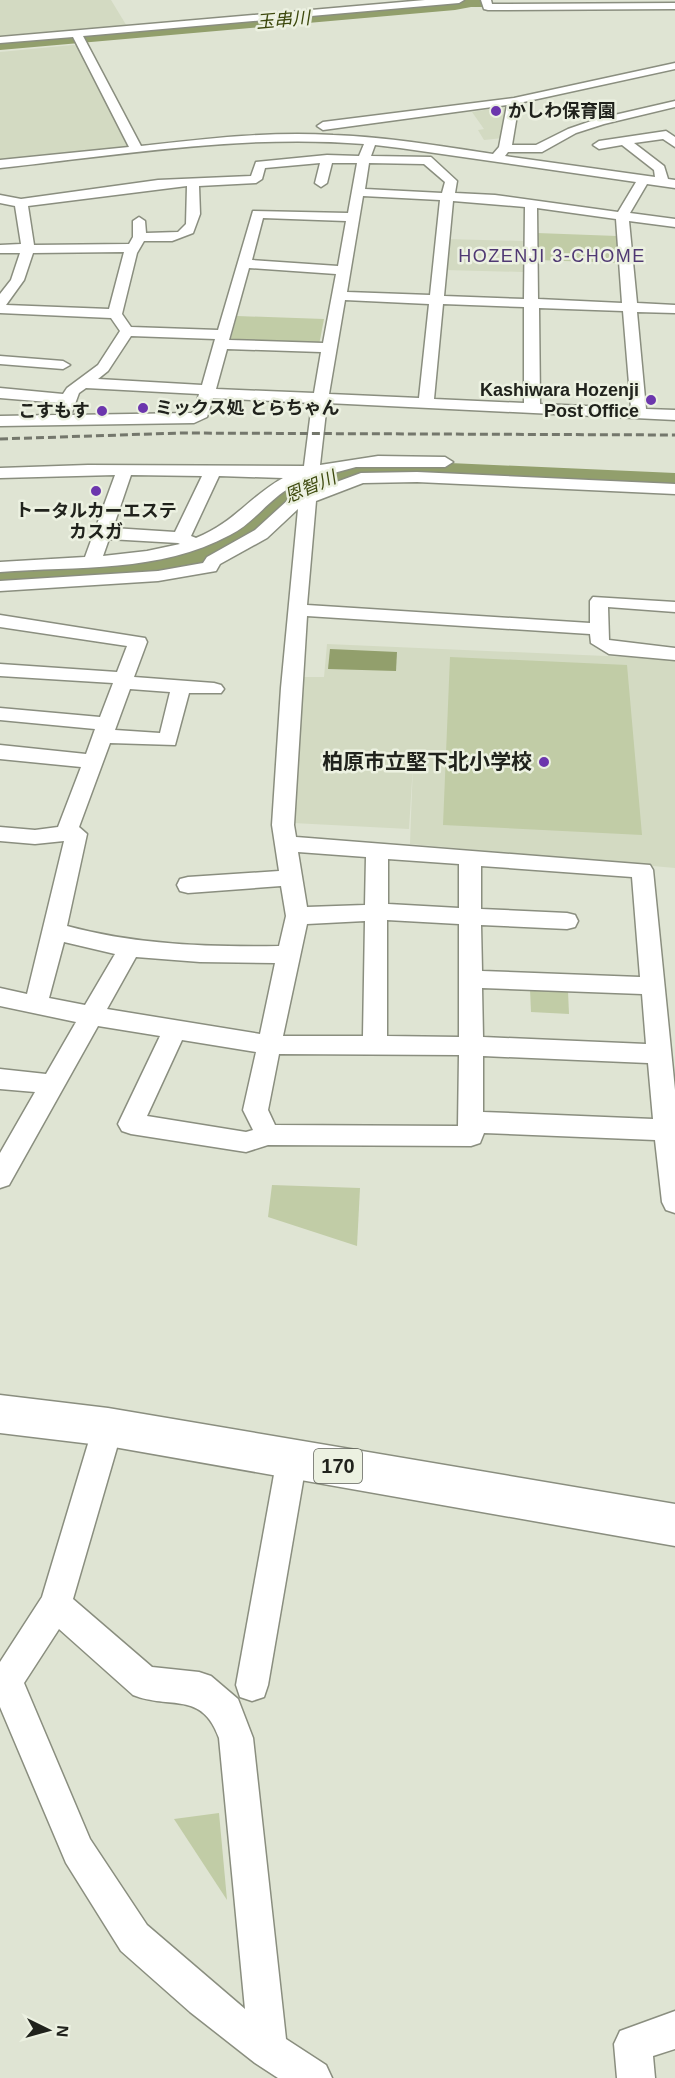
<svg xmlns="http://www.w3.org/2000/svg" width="675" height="2078" font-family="Helvetica,'Noto Sans JP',sans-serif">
  <rect width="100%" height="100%" fill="#dfe4d3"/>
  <!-- built -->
  <g fill="#d3dac2">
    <polygon points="0,0 111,0 128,28 0,39"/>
    <polygon points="73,45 79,46 131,146 0,160 0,52"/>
    <polygon points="509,106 503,138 484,140 478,130 484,129 472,112"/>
    <polygon points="446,239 523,241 523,272 444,270"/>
    <polygon points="327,644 675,659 675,868 410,844 413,764 409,829 293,823 299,677 324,677"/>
  </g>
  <!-- green -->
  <g fill="#c1cca6">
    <polygon points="537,233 617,236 619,263 538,260"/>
    <polygon points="237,316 324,319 319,345 230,342"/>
    <polygon points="450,657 627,665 642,835 443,825"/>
    <polygon points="530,989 568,991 569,1014 531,1012"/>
    <polygon points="272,1185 360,1188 357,1246 268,1217"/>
    <polygon points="219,1813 227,1900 174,1819"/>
  </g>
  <!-- water -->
  <polygon fill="#929f6c" points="330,649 397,652 396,671 328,669"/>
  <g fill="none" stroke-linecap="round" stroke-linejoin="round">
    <!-- stream -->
    <polyline stroke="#929f6c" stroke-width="4" points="455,5 493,5"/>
    <!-- river -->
    <g fill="#929f6c" fill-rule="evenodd">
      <polygon points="450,0 490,0 487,4 455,10 0,50 0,38"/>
      <polygon points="406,461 675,473 675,491 406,479 339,483 288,507 267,531 235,551 196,566 147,577 0,585 0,565 147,557 176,551 213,537 245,517 266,495 324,468"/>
    </g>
    <!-- minor casing -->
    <g stroke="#8a8e7f" stroke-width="3">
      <g id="minor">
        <path d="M425 0H464L459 3 83 36 141 146C204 139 269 131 333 135 387 137 440 146 493 154L499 147 507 105 323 130 317 126 323 122 514 98 675 63V69L519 103 512 145H536L568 129 597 119 675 101V107L604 124 576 133 542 152H508L505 156 655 177 654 170 622 145 599 149 593 145 599 141 666 131 675 137V147L663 139 634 143 664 166 668 179 675 180V188L647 184 630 213 675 219V227L629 221 637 303 675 305V313L637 312 646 409 675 410V420L327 403 320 465 378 456 445 457 453 462 445 467H356L304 481 312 491 361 473 417 472 675 484V494L417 482 363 483 316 501 307 605 590 623V601L593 597 675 602V612L608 607 609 640 675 648V660L609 654 591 643 590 634 307 616 294 825 296 837 650 865 653 870 675 1090V1213L666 1210 662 1202 655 1140 484 1133 480 1143 471 1146 268 1145 246 1152 131 1134 122 1131 118 1124 160 1036 98 1026 9 1185 0 1188V1153L35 1092 0 1089V1069L46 1074 76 1022 0 1006V988L27 994 64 841 35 844 0 841V827L35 830 58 827 81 767 0 759V745L86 754 95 729 0 720V708L100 717 113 683 0 676V664L117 672 127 646 0 627V615L145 638 147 642 134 677 214 683 221 685 224 689 221 693H189L175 745 110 743 79 827 87 834 67 926C137 945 208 947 279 946L286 916 281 886 188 893 180 891 177 885 180 879 188 877 279 871 272 825 281 688 298 509 267 538 220 564 216 571 158 581 0 591V581L158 571 203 563 207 557 255 530 289 499 299 496 291 487C268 500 254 523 230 535 160 573 77 566 0 572V562L85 557 115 475 0 478V468L88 465 304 466 312 403 213 398 207 417 194 423 0 426V416L56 415 60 403 0 398V388L63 394 67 388 98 365 120 331 111 318 0 313V294L11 280 20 253H0V245L21 244 15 206 0 203V195L21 199 158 180 251 176 256 162 327 155 359 156 364 144C243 134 120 155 0 168V160L129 147 73 37 0 43V37ZM375 145 400 148 636 182 618 212 495 195 455 193 457 181 431 157 371 156ZM320 163 315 183 321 187 327 183 332 163H357L348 213 253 211 218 330 131 327 122 314 137 253 144 241H172L193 233 200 214 199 186 256 183 262 179 265 168ZM369 163 424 164 445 182 442 193 365 189ZM187 186 186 224 178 232 146 233 145 221 139 217 133 221V237L129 244 34 245 28 206ZM363 196 440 200 430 295 347 292ZM453 201 525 207 524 299 444 296ZM537 208 616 219 622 303 538 299ZM263 218 346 221 338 266 252 260ZM124 252 109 309 6 305 24 280 33 253ZM249 268 336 274 323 343 229 340ZM345 300 429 304 419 398 329 394ZM443 304 524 307V403L434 399ZM539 308 623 311 631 408 540 404ZM131 336 215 339 202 385 98 379 108 371ZM227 349 321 352 314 393 216 389ZM86 388 199 394 194 412 191 413 71 415 79 393ZM131 475 202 476 175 532 113 528ZM219 476 283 478C249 497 235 522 196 538L191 536ZM109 539 178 543 180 544 147 551 103 556ZM130 689 170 692 160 733 115 730ZM298 852 366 857 365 905 307 907ZM388 859 459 864V908L388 904ZM481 866 632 877 640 977 482 971 481 925 567 929 575 927 578 921 575 915 567 913 481 909ZM387 920 459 924V1037L387 1036ZM365 921 363 1036H283L307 924ZM64 942 115 954 85 1005 49 998ZM136 957 200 962 275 963 260 1034 107 1009ZM482 988 642 994 646 1044 483 1037ZM182 1040 256 1052 243 1110 253 1130 246 1132 147 1116ZM279 1054 459 1055 458 1126 275 1125 268 1110ZM483 1056 648 1063 653 1119 483 1112Z"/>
        <polygon points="481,0 491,0 492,4 675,3 675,9 488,10 484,9"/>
        <polygon points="0,356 63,361 70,365 63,369 0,364"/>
        <path d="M108 1413 118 1417 123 1427 73 1599 152 1667 199 1672 211 1676 238 1699 253 1738 286 2039 326 2065 332 2078H278L255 2063 190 2012 121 1951 66 1863 0 1707V1662L42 1597 93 1427 98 1417ZM59 1629 133 1695C170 1710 202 1690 219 1738L245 2009 147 1925 90 1839 24 1683Z"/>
        <polygon points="292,1444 302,1448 307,1458 268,1685 264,1697 252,1701 240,1697 236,1685 277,1458 282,1448"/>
        <polygon points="675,2011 675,2049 653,2056 655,2078 617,2078 614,2044 620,2031"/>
      </g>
    </g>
    <!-- highway casing -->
    <g stroke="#8a8e7f" stroke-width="3">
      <polygon id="highway" points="0,1395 108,1408 675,1504 675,1546 108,1446 0,1433"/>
    </g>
    <!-- minor -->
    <use href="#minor" fill="#fff" fill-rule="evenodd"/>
    <!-- highway -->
    <use href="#highway" fill="#fff" fill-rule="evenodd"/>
    <!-- rail -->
    <polyline stroke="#74776c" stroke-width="3" stroke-dasharray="8 4" stroke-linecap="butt" points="0,439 180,433 675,435"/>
  </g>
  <!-- markers -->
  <g fill="#6c36ad" stroke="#ecf1e1" stroke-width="2">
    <circle cx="496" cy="111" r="6"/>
    <circle cx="651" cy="400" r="6"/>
    <circle cx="143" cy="408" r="6"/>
    <circle cx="102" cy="411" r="6"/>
    <circle cx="96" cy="491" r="6"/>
    <circle cx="544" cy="762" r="6"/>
  </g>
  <g text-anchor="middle" stroke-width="5" stroke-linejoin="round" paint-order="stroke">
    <!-- far-water labels -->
    <g font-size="18" font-style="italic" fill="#3d490d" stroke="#ecf1e1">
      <text transform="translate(283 20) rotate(-5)" y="6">玉串川</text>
      <text transform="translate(310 487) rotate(-23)" y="6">恩智川</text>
    </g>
    <!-- far-poi labels -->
    <g font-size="18" font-weight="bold" fill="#20221c" stroke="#ecf1e1" text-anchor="start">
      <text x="508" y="117">かしわ保育園</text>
      <text x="639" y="396" text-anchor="end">Kashiwara Hozenji<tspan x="639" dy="21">Post Office</tspan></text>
      <text x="155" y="414">ミックス処 とらちゃん</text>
      <text x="90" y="417" text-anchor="end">こすもす</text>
      <text x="96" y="517" text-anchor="middle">トータルカーエステ<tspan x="96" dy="21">カスガ</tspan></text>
    </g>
    <!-- far-neighbourhood labels -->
    <g font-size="18" letter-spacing="1.5" fill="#4f3873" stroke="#ecf1e1">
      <text x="552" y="262">HOZENJI 3-CHOME</text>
    </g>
    <!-- shield labels -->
    <rect fill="#ecf1e1" stroke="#5d6057" stroke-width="1.5" x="314" y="1449" width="48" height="34" rx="4.5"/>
    <g font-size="20" font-weight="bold" fill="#20221c">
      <text x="338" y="1473">170</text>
    </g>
    <!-- poi labels -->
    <g font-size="21" font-weight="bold" fill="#20221c" stroke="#ecf1e1" text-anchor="end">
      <text x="532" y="769">柏原市立堅下北小学校</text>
    </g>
  </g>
  <!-- north arrow -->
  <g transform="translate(48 2030) rotate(95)" stroke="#ecf1e1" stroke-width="4.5" paint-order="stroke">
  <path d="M0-4.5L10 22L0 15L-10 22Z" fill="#20221c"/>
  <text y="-9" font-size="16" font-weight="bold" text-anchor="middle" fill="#20221c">N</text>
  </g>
</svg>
